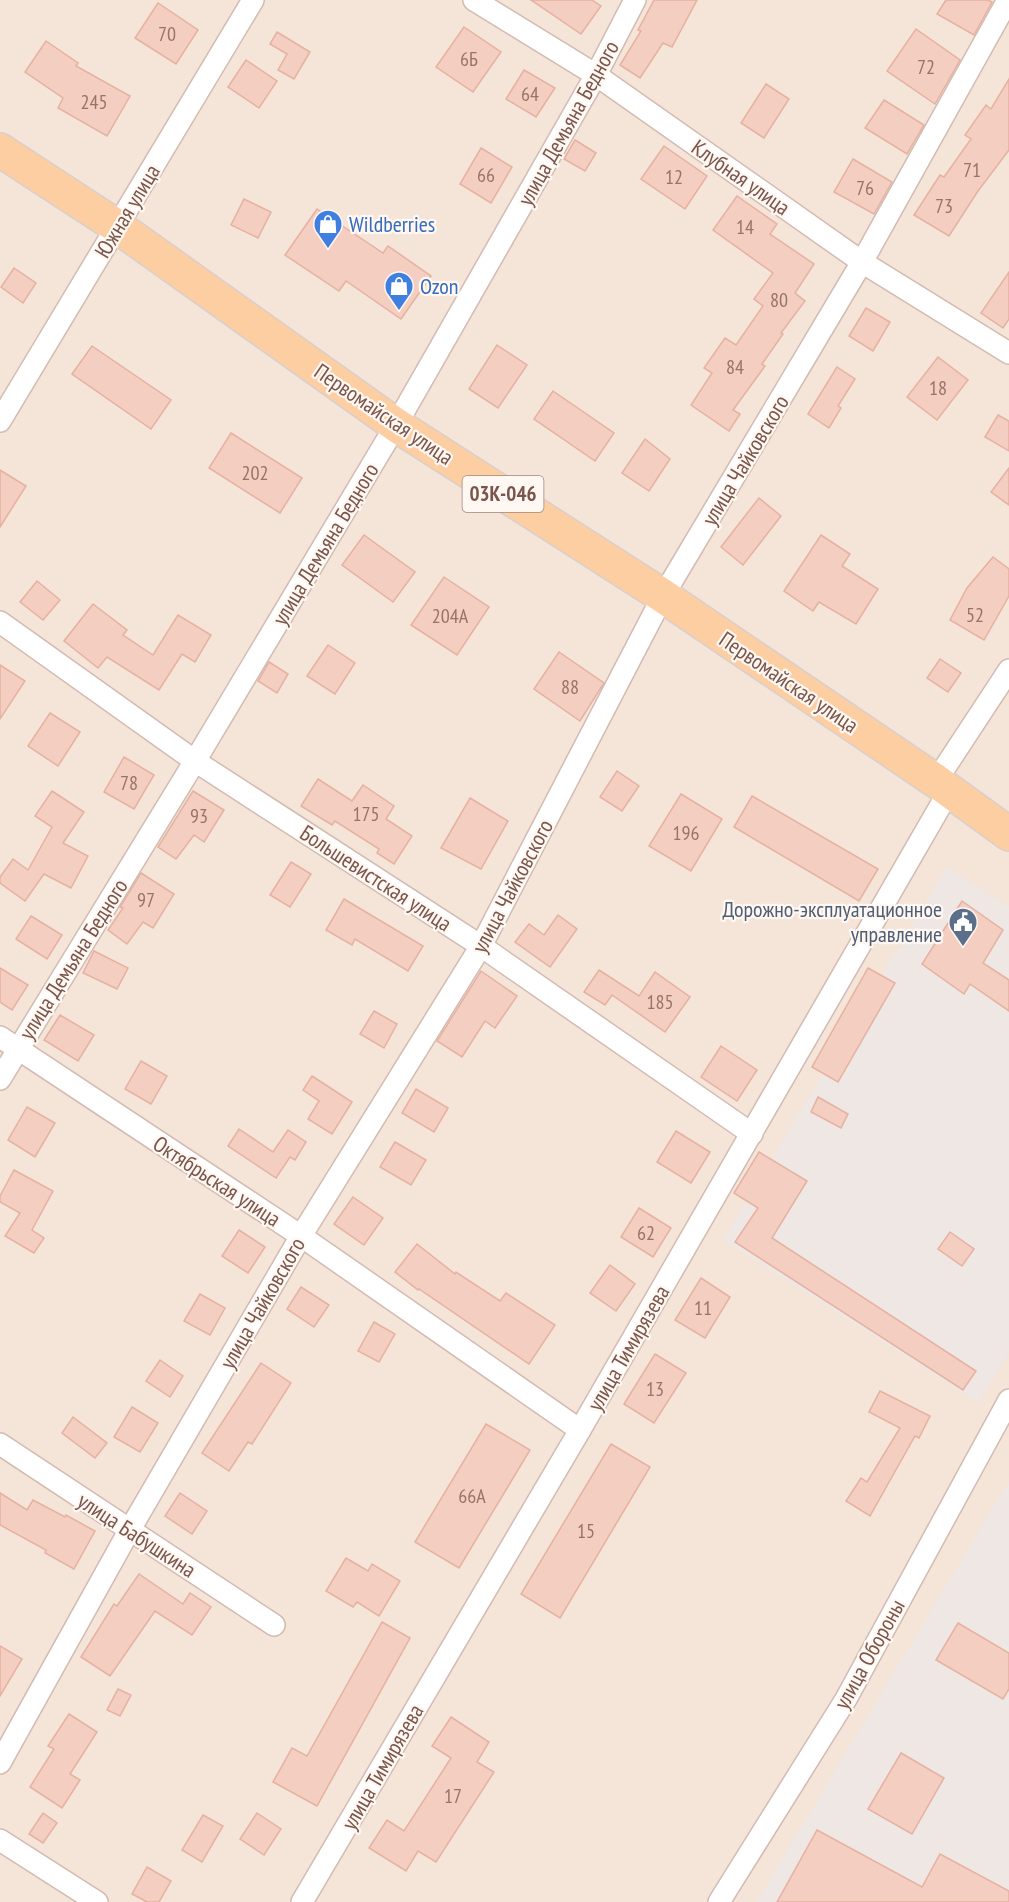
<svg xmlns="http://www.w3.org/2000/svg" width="1009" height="1902" font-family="'PT Sans Narrow',sans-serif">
  <rect width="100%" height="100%" fill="#fdf3ea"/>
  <!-- residential -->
  <rect fill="#f5e4d8" x="0" y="0" width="1009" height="1902"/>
  <!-- industrial -->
  <g fill="#eee7e3">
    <polygon points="947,867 1009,907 1009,1352 978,1403 723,1240"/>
    <polygon points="1009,1481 1009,1902 756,1902"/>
  </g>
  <!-- building -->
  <g fill="#f3cec1" stroke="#e6b1a1" stroke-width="1.5">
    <polygon points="531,0 592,0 601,6 581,34"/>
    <polygon points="654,0 697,0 672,47 663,43 640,78 620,65 641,31 638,30"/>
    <polygon points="946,0 988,0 992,2 974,35 937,14"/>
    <polygon points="158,3 198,30 176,64 135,38"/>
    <polygon points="464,27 501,52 473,92 436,67"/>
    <polygon points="916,29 960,60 935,104 887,71"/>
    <polygon points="277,32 310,52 294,79 278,70 287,54 270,44"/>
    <polygon points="46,41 78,63 76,66 130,96 107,136 58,108 63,98 25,72"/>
    <polygon points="246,60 277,81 259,108 228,87"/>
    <polygon points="524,70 555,88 536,117 506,99"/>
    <polygon points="1009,79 1009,150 978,191 949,236 914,215 940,175 944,177 971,139 965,135 986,105 991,109"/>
    <polygon points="766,84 789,99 764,138 741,123"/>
    <polygon points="884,100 924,125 907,154 865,128"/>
    <polygon points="575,140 596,153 585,171 564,159"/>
    <polygon points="664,146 707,176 685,209 641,179"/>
    <polygon points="481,148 512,167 491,203 460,184"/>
    <polygon points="853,159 892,182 874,214 834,192"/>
    <polygon points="737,196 777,224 770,234 814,264 795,293 805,301 781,333 783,334 762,364 765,366 733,410 740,414 729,431 691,405 712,373 704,368 725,338 736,345 763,306 754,299 773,273 713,230"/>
    <polygon points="244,199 271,212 258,238 231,225"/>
    <polygon points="317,209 383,253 388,246 431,276 401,319 346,281 339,291 285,255"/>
    <polygon points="14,268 36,283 23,303 1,287"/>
    <polygon points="1009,272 1009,319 1003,328 981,313"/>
    <polygon points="866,308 890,322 873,351 849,336"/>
    <polygon points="497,345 527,365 498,408 469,389"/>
    <polygon points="92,346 171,400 151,429 72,374"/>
    <polygon points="938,357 968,380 937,420 907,397"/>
    <polygon points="837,367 855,379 838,406 841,408 829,428 808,414"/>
    <polygon points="553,391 614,433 595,461 534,419"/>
    <polygon points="998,415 1009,421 1009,451 985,437"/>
    <polygon points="231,433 302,478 280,513 209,468"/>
    <polygon points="645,439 670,459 649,491 622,473"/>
    <polygon points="1009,468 1009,505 991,492"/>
    <polygon points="0,470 26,486 0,527"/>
    <polygon points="759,498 781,516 743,565 721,547"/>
    <polygon points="364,535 415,572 393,602 342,565"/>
    <polygon points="821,535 850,554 842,566 878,589 856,624 819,602 813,611 784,591"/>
    <polygon points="993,557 1009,569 1009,596 984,640 950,620 967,588"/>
    <polygon points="444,577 489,607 457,655 411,625"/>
    <polygon points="37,581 60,600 43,620 20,602"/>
    <polygon points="93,604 127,630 123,635 153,655 178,615 211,635 195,662 182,654 159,690 107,657 98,668 64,641"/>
    <polygon points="328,645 355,663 335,694 307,676"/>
    <polygon points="559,652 604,683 580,721 534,689"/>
    <polygon points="940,659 961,673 948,692 927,678"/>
    <polygon points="269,662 288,674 277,693 258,681"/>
    <polygon points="0,665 25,681 0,719"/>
    <polygon points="50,713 80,732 58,766 28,746"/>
    <polygon points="124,757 154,775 134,809 104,792"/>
    <polygon points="617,771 639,786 622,811 600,797"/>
    <polygon points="318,779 352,801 363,785 394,806 386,819 412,836 394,864 377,853 379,849 335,821 332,825 301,806"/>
    <polygon points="52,791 84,812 63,843 88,856 71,888 44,874 25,901 0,883 0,877 13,859 28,870 52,827 35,816"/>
    <polygon points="193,791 224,810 204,842 194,835 176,859 158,847"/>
    <polygon points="681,794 722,819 691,871 649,846"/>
    <polygon points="752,796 878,869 859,901 734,827"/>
    <polygon points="470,798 508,821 481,869 441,848"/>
    <polygon points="291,862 311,874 290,907 270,895"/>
    <polygon points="141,873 174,894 153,928 143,922 127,944 108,930 123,908 120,907"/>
    <polygon points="344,899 423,946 408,971 355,939 352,945 326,930"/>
    <polygon points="962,901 1003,930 983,963 1009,980 1009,1011 970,984 964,994 922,964"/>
    <polygon points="558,915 577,929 550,967 515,942 529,924 544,935"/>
    <polygon points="31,916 62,935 47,959 16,939"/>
    <polygon points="94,951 128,968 117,989 83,973"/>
    <polygon points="0,968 28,985 12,1010 0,1002"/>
    <polygon points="868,968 895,983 838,1082 812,1067"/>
    <polygon points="599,970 639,996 655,972 690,997 665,1032 612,995 605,1005 584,992"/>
    <polygon points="481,971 517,996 495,1028 485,1021 462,1057 437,1041"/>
    <polygon points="374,1011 397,1024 384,1048 360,1034"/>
    <polygon points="60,1015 94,1035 78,1061 44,1040"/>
    <polygon points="721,1046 757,1070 737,1101 701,1077"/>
    <polygon points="141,1061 167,1076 151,1104 125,1089"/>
    <polygon points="312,1076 352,1102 332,1134 308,1119 319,1101 303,1090"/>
    <polygon points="416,1089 448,1108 434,1132 402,1113"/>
    <polygon points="818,1097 848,1114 841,1128 811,1112"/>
    <polygon points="27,1107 55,1123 35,1157 8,1140"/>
    <polygon points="239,1129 273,1152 288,1130 306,1142 295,1160 290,1157 276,1178 228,1146"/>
    <polygon points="676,1131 710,1152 691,1183 657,1162"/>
    <polygon points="395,1142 426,1160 411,1185 380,1167"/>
    <polygon points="759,1152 807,1181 772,1238 976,1371 963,1390 735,1242 758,1208 734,1193"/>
    <polygon points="14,1170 53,1191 32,1230 44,1238 34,1253 5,1236 20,1213 0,1202 0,1196"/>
    <polygon points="353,1197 383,1218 364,1245 334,1224"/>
    <polygon points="639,1208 671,1228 653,1257 621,1237"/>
    <polygon points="239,1230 265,1247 248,1273 222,1256"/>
    <polygon points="950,1232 974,1249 962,1266 938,1249"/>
    <polygon points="417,1244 455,1274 456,1272 500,1301 506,1293 555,1325 529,1364 419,1289 418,1290 395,1272"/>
    <polygon points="610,1265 635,1284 616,1311 590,1293"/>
    <polygon points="701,1278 730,1297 705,1338 675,1320"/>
    <polygon points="301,1287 329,1305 314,1327 287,1309"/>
    <polygon points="200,1294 225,1308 210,1335 184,1321"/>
    <polygon points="374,1322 395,1334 379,1362 358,1351"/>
    <polygon points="655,1354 686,1373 654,1423 624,1404"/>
    <polygon points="160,1360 183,1376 170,1397 146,1381"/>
    <polygon points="261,1363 291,1383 252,1444 248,1442 229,1471 202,1453"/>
    <polygon points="880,1391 930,1416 919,1438 915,1436 870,1516 846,1501 861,1478 867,1482 900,1428 869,1412"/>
    <polygon points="132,1407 158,1423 140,1452 114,1437"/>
    <polygon points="73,1417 107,1443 95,1458 62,1433"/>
    <polygon points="486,1424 530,1450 459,1568 415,1542"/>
    <polygon points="611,1444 650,1467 560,1618 521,1594"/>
    <polygon points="0,1493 27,1510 33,1500 65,1517 66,1515 95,1531 74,1569 45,1553 46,1550 0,1525"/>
    <polygon points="180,1493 207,1511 192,1534 165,1516"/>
    <polygon points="346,1558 368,1571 372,1564 400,1581 379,1616 357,1602 353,1607 326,1591"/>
    <polygon points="139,1574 183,1604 190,1593 211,1607 192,1635 155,1611 110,1676 81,1657 114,1604 117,1606"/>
    <polygon points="382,1622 410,1638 317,1806 273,1782 292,1748 307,1756"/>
    <polygon points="958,1623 1009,1653 1009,1689 1003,1699 936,1660"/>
    <polygon points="0,1646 22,1659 0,1696"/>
    <polygon points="118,1689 131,1695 120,1716 107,1710"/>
    <polygon points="69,1714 97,1732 70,1774 80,1780 62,1808 30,1787 54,1749 48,1746"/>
    <polygon points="451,1717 489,1742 477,1762 494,1772 436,1862 418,1851 406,1871 369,1848 387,1820 404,1831 451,1758 432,1746"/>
    <polygon points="901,1753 944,1778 912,1834 868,1809"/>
    <polygon points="43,1813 57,1823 43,1843 29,1834"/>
    <polygon points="257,1813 281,1829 264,1855 240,1839"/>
    <polygon points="203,1815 223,1826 202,1862 182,1850"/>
    <polygon points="817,1830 922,1887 940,1854 1009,1891 1009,1902 777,1902"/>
    <polygon points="147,1867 171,1881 159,1902 147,1902 132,1894"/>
  </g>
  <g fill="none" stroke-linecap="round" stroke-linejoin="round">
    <!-- street casing -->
    <g stroke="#d3bbb1" stroke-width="24">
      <g id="street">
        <polyline points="474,0 596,75 862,262 1009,353"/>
        <polyline points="0,421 253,0"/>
        <polyline points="0,622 195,761 481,946 752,1134"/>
        <polyline points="936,781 1009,670"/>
        <polyline points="0,1037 301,1236 580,1430"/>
        <polyline points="0,1079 195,761 396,425 596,75 635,0"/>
        <polyline points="0,1444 274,1625"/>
        <polyline points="0,1763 129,1531 301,1236 481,946 663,596 862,262 1008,0"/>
        <polyline points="0,1840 97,1902"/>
        <polyline points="302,1902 580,1430 949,791"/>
        <polyline points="719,1902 846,1699 1009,1400"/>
      </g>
    </g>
    <!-- primary casing -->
    <g stroke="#d9cfcd" stroke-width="36">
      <polyline id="primary" points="0,150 118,227 396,425 663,596 936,781 1009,834"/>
    </g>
    <!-- street -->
    <use href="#street" stroke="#fff" stroke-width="21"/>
    <!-- primary -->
    <use href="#primary" stroke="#fccea2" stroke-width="33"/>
  </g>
  <!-- icons -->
  <defs>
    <g id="shop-pin" transform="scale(1.5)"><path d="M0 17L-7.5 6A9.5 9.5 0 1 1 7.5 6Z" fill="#3f7fe0" stroke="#fff7f1"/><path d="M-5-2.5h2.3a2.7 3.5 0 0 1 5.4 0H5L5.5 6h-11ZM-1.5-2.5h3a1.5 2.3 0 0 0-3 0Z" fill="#fff"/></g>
    <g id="civic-pin" transform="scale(1.5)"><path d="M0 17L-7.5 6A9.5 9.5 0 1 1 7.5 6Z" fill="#5c6f8a" stroke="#fff7f1"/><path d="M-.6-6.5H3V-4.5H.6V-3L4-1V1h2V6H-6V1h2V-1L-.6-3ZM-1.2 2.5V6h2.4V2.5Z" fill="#fff"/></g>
  </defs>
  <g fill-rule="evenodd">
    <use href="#shop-pin" x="328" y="224"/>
    <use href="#shop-pin" x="399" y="286"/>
    <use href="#civic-pin" x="963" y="922"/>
  </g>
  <g text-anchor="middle" stroke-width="4.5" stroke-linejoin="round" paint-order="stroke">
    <!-- number labels -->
    <g font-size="20" fill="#987369">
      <text x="167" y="41">70</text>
      <text x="469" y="66">6Б</text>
      <text x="926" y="74">72</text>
      <text x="530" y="101">64</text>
      <text x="94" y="109">245</text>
      <text x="972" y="177">71</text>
      <text x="486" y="182">66</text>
      <text x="674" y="184">12</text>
      <text x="865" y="195">76</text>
      <text x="944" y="213">73</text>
      <text x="745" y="234">14</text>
      <text x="779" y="307">80</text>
      <text x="735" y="374">84</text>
      <text x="938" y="395">18</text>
      <text x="255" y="480">202</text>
      <text x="975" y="622">52</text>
      <text x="450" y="623">204А</text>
      <text x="570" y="694">88</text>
      <text x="129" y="790">78</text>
      <text x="366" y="821">175</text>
      <text x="199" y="823">93</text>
      <text x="686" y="840">196</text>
      <text x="146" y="907">97</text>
      <text x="660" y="1009">185</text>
      <text x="646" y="1240">62</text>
      <text x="703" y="1315">11</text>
      <text x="655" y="1396">13</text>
      <text x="472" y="1503">66А</text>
      <text x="586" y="1538">15</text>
      <text x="453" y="1803">17</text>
    </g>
    <!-- shield labels -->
    <rect fill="#fff7f1" stroke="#a1867e" stroke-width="1.5" x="462.5" y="476" width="81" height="36" rx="4.5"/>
    <g font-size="21" font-weight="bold" fill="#79554c">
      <text x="503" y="501">03К-046</text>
    </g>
    <!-- street labels -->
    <g font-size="22" fill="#79554c" stroke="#fff7f1">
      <text transform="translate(568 123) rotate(-61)" y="8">улица Демьяна Бедного</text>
      <text transform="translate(741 177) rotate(35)" y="8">Клубная улица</text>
      <text transform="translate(127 211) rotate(-59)" y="8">Южная улица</text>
      <text transform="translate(384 414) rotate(34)" y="8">Первомайская улица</text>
      <text transform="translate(745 460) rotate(-59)" y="8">улица Чайковского</text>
      <text transform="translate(325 544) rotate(-59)" y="8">улица Демьяна Бедного</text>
      <text transform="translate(789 682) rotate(34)" y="8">Первомайская улица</text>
      <text transform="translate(376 878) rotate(33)" y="8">Большевистская улица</text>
      <text transform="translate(512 886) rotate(-62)" y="8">улица Чайковского</text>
      <text transform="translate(73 959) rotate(-58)" y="8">улица Демьяна Бедного</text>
      <text transform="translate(217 1181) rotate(33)" y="8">Октябрьская улица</text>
      <text transform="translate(262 1303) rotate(-60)" y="8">улица Чайковского</text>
      <text transform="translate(628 1348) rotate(-60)" y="8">улица Тимирязева</text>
      <text transform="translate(137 1535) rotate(33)" y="8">улица Бабушкина</text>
      <text transform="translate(869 1654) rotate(-61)" y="8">улица Обороны</text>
      <text transform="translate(382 1767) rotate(-60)" y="8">улица Тимирязева</text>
    </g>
    <!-- shop labels -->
    <g font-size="22" fill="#366cbe" stroke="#fff7f1" text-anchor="start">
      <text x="349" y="232">Wildberries</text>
      <text x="420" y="294">Ozon</text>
    </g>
    <!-- service labels -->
    <g font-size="22" fill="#4e5e75" stroke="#fff7f1" text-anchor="end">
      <text x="942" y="917">Дорожно-эксплуатационное<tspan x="942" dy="25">управление</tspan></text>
    </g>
  </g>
</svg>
